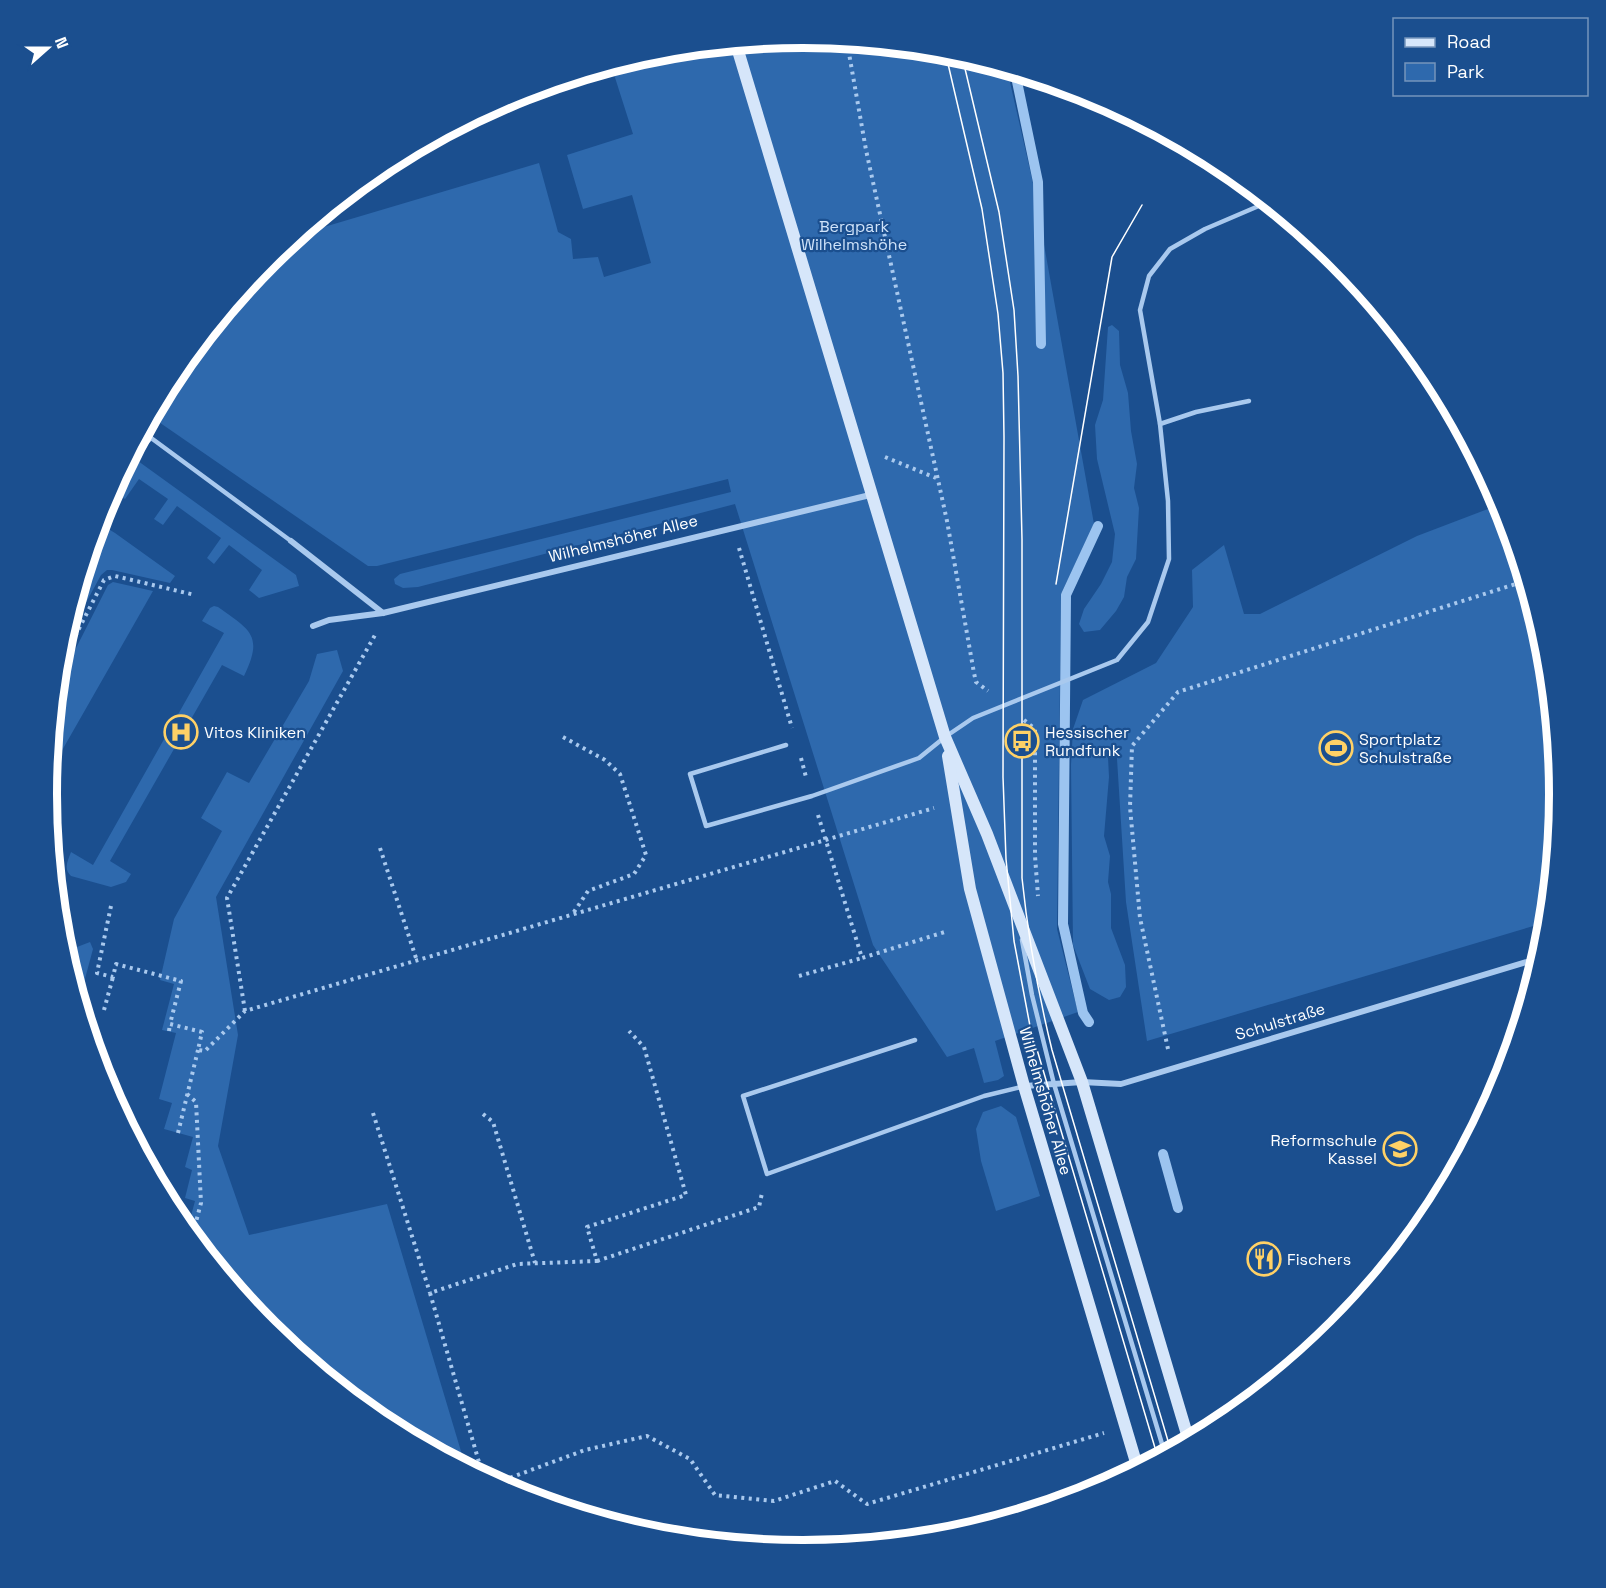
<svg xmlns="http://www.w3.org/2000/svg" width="1606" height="1588" font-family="'Space Grotesk',sans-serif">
  <rect width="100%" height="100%" fill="#1b4f8f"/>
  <!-- green -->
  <g fill="#2e69ad">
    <polygon points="803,38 951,52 1007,69 1033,183 1094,524 1061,594 1057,929 1078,1012 995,1041 1004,1076 998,1080 984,1083 974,1048 947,1057 873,945 735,504 418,587 403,588 395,584 394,579 400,574 731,492 728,479 377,566 368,566 153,418 154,411 174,373 268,259 297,235 539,163 558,232 571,239 573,259 598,257 604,277 651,263 632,195 583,209 567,155 633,134 611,65 656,52"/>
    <polygon points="1112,325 1119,331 1120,365 1128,393 1131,431 1137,464 1134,488 1139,508 1136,559 1127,577 1124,597 1116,611 1100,630 1084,632 1079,624 1084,609 1101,584 1112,562 1115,534 1097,459 1095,425 1103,400 1108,327"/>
    <polygon points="138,461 296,575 299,586 259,598 249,590 262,570 229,545 214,564 207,558 221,538 177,506 163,525 154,519 168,499 139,479 125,499 112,490 127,462"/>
    <polygon points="1501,504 1545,647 1559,794 1547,922 1147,1041 1126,902 1116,743 1108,757 1109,777 1104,836 1110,856 1108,882 1111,894 1111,928 1125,965 1126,987 1120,997 1109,1000 1090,989 1073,945 1071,765 1073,729 1083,700 1156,663 1193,607 1192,570 1224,545 1244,614 1260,614 1417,536"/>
    <polygon points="98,526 105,527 115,533 175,576 170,583 112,570 107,570 101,575 75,623 69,620"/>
    <polygon points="113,582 153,591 48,775 60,662 69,658 74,652 108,585"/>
    <path d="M214 606 218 607C250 630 264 635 244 676L222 665 110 861 131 874 126 882 111 887 71 876C63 869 68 860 71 852L93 865 224 633 202 621 210 608Z"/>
    <polygon points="337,650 343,671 216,897 238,1035 218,1146 249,1235 387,1204 466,1468 382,1423 268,1329 187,1231 195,1201 185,1198 192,1170 185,1167 193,1137 164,1129 172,1103 159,1099 176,1033 162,1030 174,984 160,980 174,919 222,831 201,818 227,772 249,783 309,681 317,654"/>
    <polygon points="90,942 93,949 79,1001 64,952"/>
    <polygon points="1001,1106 1016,1117 1040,1196 996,1211 981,1161 976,1129 983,1112"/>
  </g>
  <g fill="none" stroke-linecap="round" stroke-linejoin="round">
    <!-- stream -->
    <g stroke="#9cc4f0" stroke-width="10">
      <polyline points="1015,72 1038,182 1041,344"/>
      <polyline points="1089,1022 1083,1013 1063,924 1066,595 1098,526"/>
      <polyline points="1163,1154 1178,1208"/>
    </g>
    <!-- path -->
    <g stroke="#a9c9ee" stroke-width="4" stroke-dasharray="3 4.5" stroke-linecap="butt">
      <polyline points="847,42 866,150 947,521 974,673 976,682 988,691"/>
      <polyline points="885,457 936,478"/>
      <polyline points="739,548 792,728"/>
      <polyline points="67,628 76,634"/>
      <polyline points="61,652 69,648 104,580 115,576 195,595"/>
      <polyline points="1024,720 1035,729 1035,856 1038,896"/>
      <polyline points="563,737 605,760 620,774 646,855 634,874 588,891 572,915"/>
      <polyline points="801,758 806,777"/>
      <polyline points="818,815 862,958 948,931"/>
      <polyline points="380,848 417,961"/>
      <polyline points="111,906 97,973 113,977 116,964 181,981 170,1024 202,1032 198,1050 205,1051 245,1011 934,808"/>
      <polyline points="799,976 862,958"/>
      <polyline points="104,1010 113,977"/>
      <polyline points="245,1011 227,898 375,635"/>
      <polyline points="169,1031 170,1024"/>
      <polyline points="1168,1049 1140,918 1130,807 1132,746 1178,692 1525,581"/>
      <polyline points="187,1094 196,1102 201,1203 192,1237"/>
      <polyline points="373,1113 430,1293"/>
      <polyline points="483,1114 493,1122 535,1263"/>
      <polyline points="178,1133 198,1050"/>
      <polyline points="597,1261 759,1207 762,1193"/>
      <polyline points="483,1476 430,1293 517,1264 597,1261 587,1227 686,1195 644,1047 629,1031"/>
      <polyline points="496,1483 585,1450 647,1436 690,1459 715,1495 774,1501 835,1481 867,1504 1104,1433"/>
    </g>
    <!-- lane -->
    <g stroke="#a9c9ee" stroke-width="4.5">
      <polyline points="1160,424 1196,412 1249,401"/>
      <polyline points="143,432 291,541"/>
      <polyline points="132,453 135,453 151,438"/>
      <polyline points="786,745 690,774 706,826 812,796 919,758 945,737 973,718 1117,660 1148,622 1169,559 1168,501 1160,424 1140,310 1149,276 1170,249 1205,229 1268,202"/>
      <polyline points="1022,940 1032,995 1054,1084 1165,1454"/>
      <polyline points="915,1040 743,1096 767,1174 984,1096 1021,1087"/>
    </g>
    <!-- street -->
    <g stroke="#a9c9ee" stroke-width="6">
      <polyline points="291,541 383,613"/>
      <polyline points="313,626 329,620 383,613 870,495"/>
      <polyline points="1025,1086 1082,1082 1121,1084 1540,958"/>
    </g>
    <!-- secondary -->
    <g stroke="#d6e6fa" stroke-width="12">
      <polyline points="736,44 945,737 987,834 1082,1082 1189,1441"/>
      <polyline points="948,756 970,889 1024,1086 1138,1469"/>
    </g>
    <!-- tram -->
    <g stroke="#fff" stroke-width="1.5">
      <polyline points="945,51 982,209 998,314 1003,373 1004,437 1003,777 1006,859 1014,941 1030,1026 1158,1458"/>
      <path d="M962 56 999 212 1014 310 1018 376 1022 539V878C1028 936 1038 993 1052 1050L1171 1451"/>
      <polyline points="1056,584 1112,257 1142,205"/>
    </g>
  </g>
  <!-- icons -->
  <defs>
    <g id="hospital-ring" transform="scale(1.725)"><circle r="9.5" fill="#1b4f8f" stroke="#ffd166" stroke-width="1.5"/><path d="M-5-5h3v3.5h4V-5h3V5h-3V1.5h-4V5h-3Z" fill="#ffd166"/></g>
    <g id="bus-ring" transform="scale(1.725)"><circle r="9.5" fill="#1b4f8f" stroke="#ffd166" stroke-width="1.5"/><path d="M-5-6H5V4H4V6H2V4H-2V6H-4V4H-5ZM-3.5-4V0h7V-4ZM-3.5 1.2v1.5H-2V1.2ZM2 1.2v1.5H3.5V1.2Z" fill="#ffd166"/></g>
    <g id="stadium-ring" transform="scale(1.725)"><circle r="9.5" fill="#1b4f8f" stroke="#ffd166" stroke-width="1.5"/><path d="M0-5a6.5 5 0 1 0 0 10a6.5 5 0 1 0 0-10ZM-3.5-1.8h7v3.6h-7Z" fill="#ffd166"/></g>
    <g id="school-ring" transform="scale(1.725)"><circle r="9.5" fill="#1b4f8f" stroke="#ffd166" stroke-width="1.5"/><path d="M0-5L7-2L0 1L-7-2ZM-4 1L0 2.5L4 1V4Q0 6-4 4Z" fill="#ffd166"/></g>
    <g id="restaurant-ring" transform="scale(1.725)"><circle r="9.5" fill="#1b4f8f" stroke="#ffd166" stroke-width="1.5"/><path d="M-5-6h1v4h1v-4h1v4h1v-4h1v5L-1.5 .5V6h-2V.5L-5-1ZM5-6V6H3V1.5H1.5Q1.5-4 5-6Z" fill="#ffd166"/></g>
  </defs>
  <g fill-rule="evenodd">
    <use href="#hospital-ring" x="181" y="732"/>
    <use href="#bus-ring" x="1022" y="741"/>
    <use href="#stadium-ring" x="1336" y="748"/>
    <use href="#school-ring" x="1400" y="1149"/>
    <use href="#restaurant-ring" x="1264" y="1259"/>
  </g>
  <g text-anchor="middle" stroke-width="4.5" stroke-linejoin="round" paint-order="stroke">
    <!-- park labels -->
    <g font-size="16" fill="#cfe3fa" stroke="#1b4f8f">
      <text x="854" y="232">Bergpark<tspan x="854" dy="18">Wilhelmshöhe</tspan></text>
    </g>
    <!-- street labels -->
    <g font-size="16" fill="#fff" stroke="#1b4f8f">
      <text transform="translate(623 538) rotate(-14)" y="6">Wilhelmshöher Allee</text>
      <text transform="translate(1280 1021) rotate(-17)" y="6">Schulstraße</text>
      <text transform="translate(1046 1101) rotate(74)" y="6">Wilhelmshöher Allee</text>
    </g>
    <!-- poi labels -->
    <g font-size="16" fill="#fff" stroke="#1b4f8f" text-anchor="start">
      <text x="204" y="738">Vitos Kliniken</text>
      <text x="1045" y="738">Hessischer<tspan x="1045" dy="18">Rundfunk</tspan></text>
      <text x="1359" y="745">Sportplatz<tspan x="1359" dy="18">Schulstraße</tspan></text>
      <text x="1377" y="1146" text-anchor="end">Reformschule<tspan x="1377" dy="18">Kassel</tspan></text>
      <text x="1287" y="1265">Fischers</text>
    </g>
  </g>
  <!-- crop -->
  <path d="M0 0H1606V1588H0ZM57 794a746 746 0 1 1 1492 0a746 746 0 1 1-1492 0Z" fill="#1b4f8f" fill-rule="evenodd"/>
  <path fill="none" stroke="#fff" stroke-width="8" d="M57 794a746 746 0 1 1 1492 0a746 746 0 1 1-1492 0Z"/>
  <!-- legend -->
  <rect x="1393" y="18" width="195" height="78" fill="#1b4f8f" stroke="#7695bc" stroke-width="1.5"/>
  <rect x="1405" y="38" width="30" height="9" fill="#d6e6fa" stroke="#7695bc" stroke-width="1.5"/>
  <text x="1447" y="48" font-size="18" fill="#ffffff">Road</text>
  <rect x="1405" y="63" width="30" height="18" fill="#2e69ad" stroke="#7695bc" stroke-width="1.5"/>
  <text x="1447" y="78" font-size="18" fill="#ffffff">Park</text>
  <!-- north arrow -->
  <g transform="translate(48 48) rotate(69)" stroke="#1b4f8f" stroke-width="4.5" paint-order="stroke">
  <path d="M0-4.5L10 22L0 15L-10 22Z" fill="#ffffff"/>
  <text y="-9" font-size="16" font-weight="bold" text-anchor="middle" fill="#ffffff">N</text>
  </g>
</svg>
